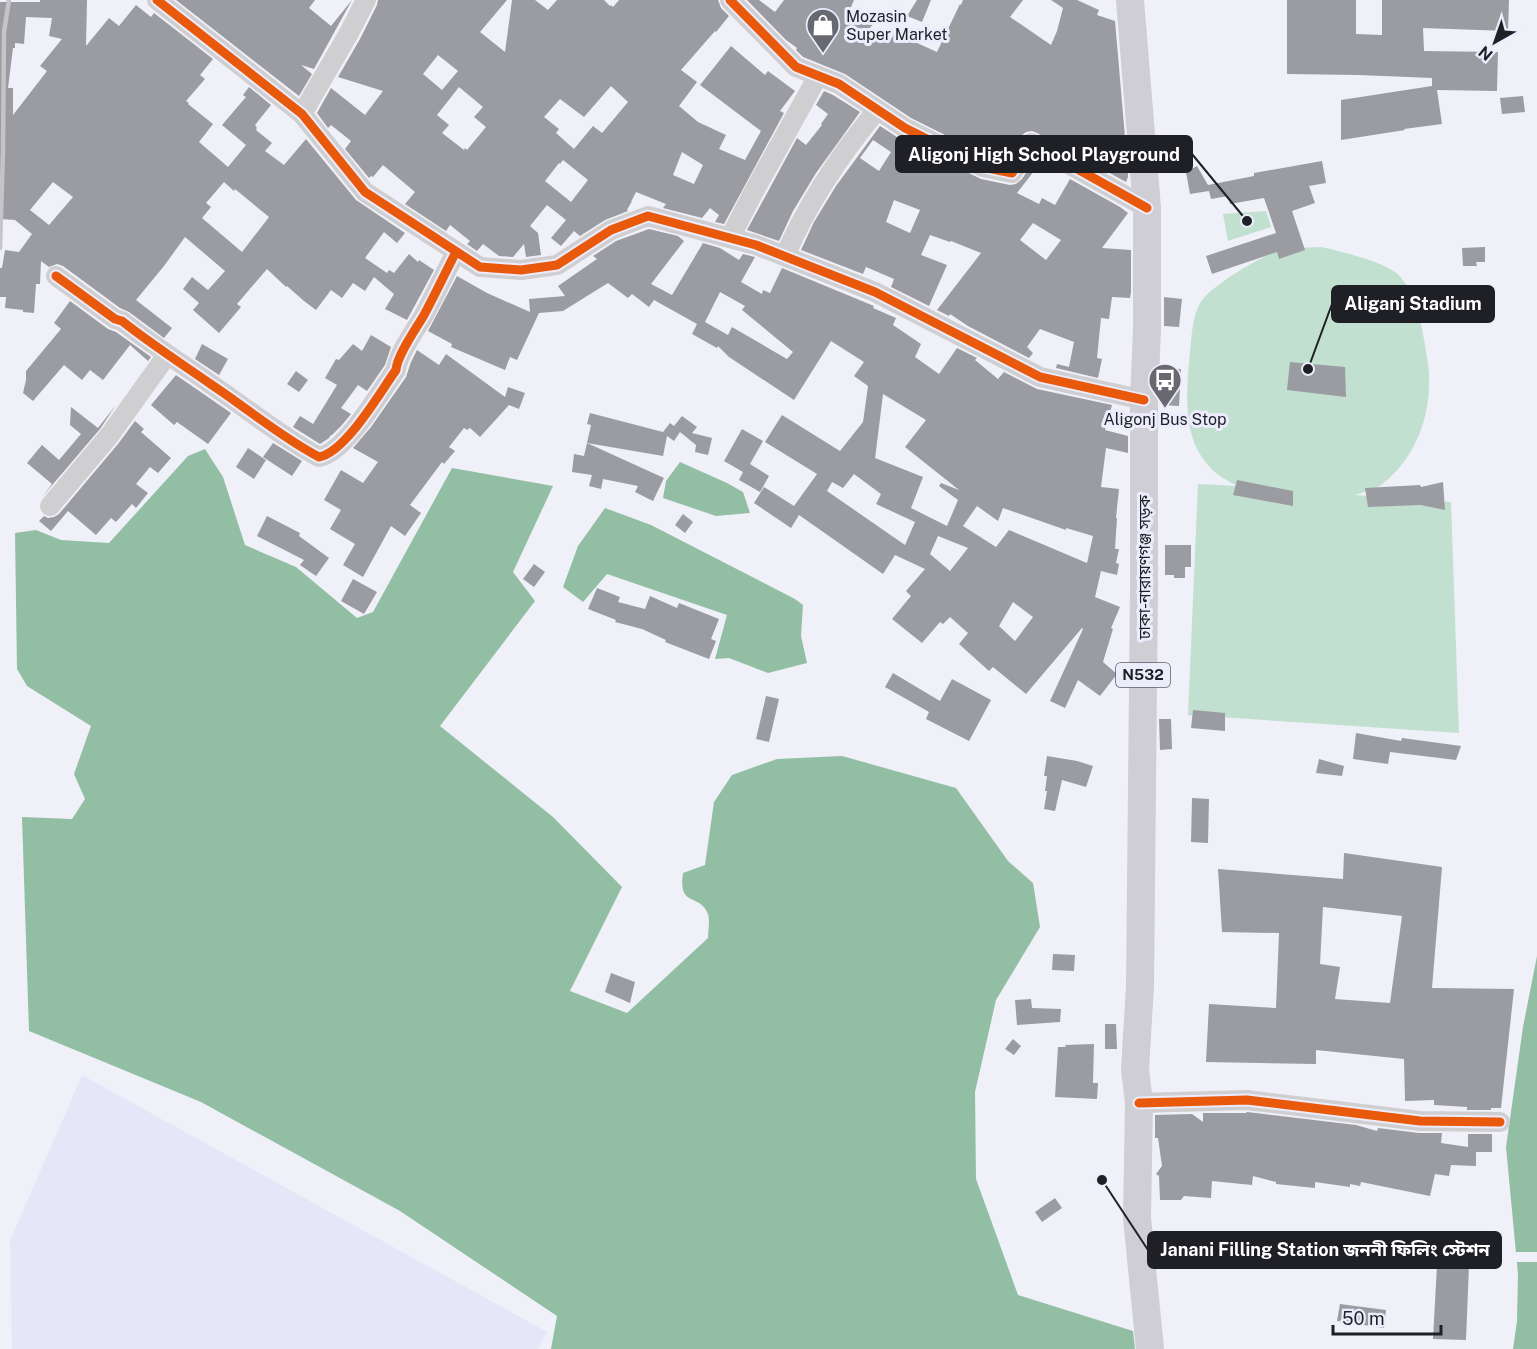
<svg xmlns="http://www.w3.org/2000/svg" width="1537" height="1349" font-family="'Public Sans','Noto Sans Bengali',sans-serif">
  <rect width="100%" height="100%" fill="#f0f0f8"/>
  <!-- built -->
  <polygon fill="#e6e6f8" points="82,1075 547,1332 538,1349 12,1349 10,1241"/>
  <!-- green -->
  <g fill="#c1e0cf">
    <polygon points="1266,211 1271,227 1228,241 1223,214"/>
    <path d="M1321 247C1340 251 1380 261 1395 272 1413 286 1420 317 1424 339 1426 353 1430 369 1429 384 1429 422 1412 462 1381 485 1374 490 1363 492 1355 495L1451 502 1459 733 1188 715 1198 484 1238 486C1180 461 1185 405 1190 352 1192 335 1192 313 1203 299 1215 284 1258 258 1276 252 1290 247 1306 248 1321 247Z"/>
  </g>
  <!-- water -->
  <g fill="#92bea4">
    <path d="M205 449 223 477 245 545 296 567 357 618 373 612 452 468 553 486 513 572 535 601 440 726 553 817 622 887 570 991 627 1013 708 938C708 932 710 920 708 914 699 892 678 909 683 873L705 865 714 802 732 775 777 759 842 756 956 788 1008 861 1033 883 1040 927 996 1000 975 1092 976 1179 1018 1295 1133 1331 1135 1349H551L557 1316 400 1211 201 1102 29 1031 22 817 72 819 85 799 74 774 91 726 27 686 17 669 15 533 36 530 61 540 109 543 188 456Z"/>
    <polygon points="680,462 727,483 743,492 750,513 716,516 663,498 666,481"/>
    <polygon points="605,508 651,525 795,599 803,605 801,636 807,663 768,673 729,658 715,659 727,615 607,574 583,602 563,587 578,546"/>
    <polygon points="1537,956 1537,1349 1513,1349 1517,1321 1518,1274 1506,1147 1523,1027"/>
  </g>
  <!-- pier -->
  <rect fill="#f0f0f8" x="1513" y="1252" width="24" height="10"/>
  <!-- building -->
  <g fill="#9b9ba2" fill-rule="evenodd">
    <path d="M40 0H87L86 46 109 18 119 26 136 5 151 17 154 13 213 59 200 75 205 79 186 101 189 103 188 104 213 124 199 142 228 167 246 145 222 125 246 97 243 95 249 87 271 105 255 125 257 128 256 130 272 143 265 151 284 165 306 139 356 200 405 233 397 243 384 232 365 258 387 273 389 270 394 273 409 254 418 262 419 260 434 270 407 320 385 309 394 294 374 277 365 291 353 283 342 298 331 290 316 310 304 301 287 286 286 287 267 269 237 304 241 307 219 333 193 310 199 303 183 289 192 277 208 290 225 271 185 237 164 266 136 300 172 328 164 338 129 312 120 308 63 266 57 264 49 267 41 261 40 284H36L34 313 23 312V310L5 308 6 297H0V268H2L5 250 19 252 32 234 15 220 0 219V2H40ZM26 17 52 18 49 36 62 39 40 66 47 71 13 115V88H8L13 48H15V43L24 44ZM53 182 73 197 49 225 30 210ZM224 182 234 191 235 189 269 217 242 252 202 218 211 207 206 203Z"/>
    <polygon points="176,0 315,0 309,8 331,26 352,0 314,69 301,65 312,74 299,96"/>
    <path d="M378 0H507L480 32 505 52 512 0H535L548 10 557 0H604L610 6 611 5 613 7 619 0H718L721 8 729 16 716 32 715 31 681 70 697 82 679 106 698 122 726 135 719 149 745 160 761 131 700 85 731 46 765 75 768 71 795 91 780 111 784 113 724 224 715 222 719 215 710 208 702 218 663 208 666 204 636 192 632 200H631L632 201 627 210 628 211 605 220 580 236 574 231 561 246 551 238 566 220 547 205 530 226 538 233 541 255 526 257 524 244 513 257 499 256 483 244 477 251 467 244 470 241 450 225 446 231 405 204 415 192 383 165 373 177 371 176 369 178 345 149 351 141 331 125 328 128 317 113 331 88 365 115 383 91 338 77 360 39 377 5ZM438 55 458 71 442 90 423 74ZM611 86 628 102 602 133 593 126 574 149 556 133 559 129 544 117 560 99 584 117ZM459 87 483 107 474 117 486 127 467 150 465 148 464 150 442 133 449 125 437 115ZM682 152 703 165 694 184 673 175ZM563 160 588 180 571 202 545 181 559 163 560 164Z"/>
    <polygon points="747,0 759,0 775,12 784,0 854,0 849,12 874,23 869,29 889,42 895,33 937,52 960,4 961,5 963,0 1023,0 1010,17 1051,45 1057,31 1063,8 1051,0 1077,0 1099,10 1097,15 1115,21 1126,149 1123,155 1126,156 1127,168 1125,171 1128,172 1128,177 1126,182 1037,133 1032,131 1026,132 1021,136 1006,160 987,156 911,118 845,74 803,57 796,50 797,48 786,40"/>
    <polygon points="917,0 931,0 922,22 907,16"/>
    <polygon points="1287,0 1356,0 1356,34 1382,35 1382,0 1509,0 1508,31 1423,28 1424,51 1498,52 1497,91 1437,90 1442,124 1404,129 1405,130 1341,140 1341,100 1432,86 1432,78 1358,75 1287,74"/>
    <polygon points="824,91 833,95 860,112 816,173 793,211 779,241 747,230 797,138 806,145 822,125 821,124 828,114 816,105"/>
    <polygon points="1523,96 1525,112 1502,114 1500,98"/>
    <path d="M880 126 900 139 981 179 1010 185 1016 184 1022 179 1035 159 1041 162 1017 193 1039 204 1042 198 1055 205 1070 179 1120 207 1128 213 1102 248 1131 250V292L1130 298 1112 297 1109 319 1101 318 1097 358 1102 359 1098 378 1056 368 1057 364 1069 367 1074 342 1040 329 1027 347 1033 353 1029 358 968 326 950 314 949 316 937 310 981 253 951 241 950 242 930 235 921 255 947 265 929 306 891 287 894 279 866 267 863 274 801 250 814 222 836 186ZM873 140 891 152 879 171 860 158ZM894 200 920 210 910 233 886 222ZM1033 223 1061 240 1046 260 1020 240Z"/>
    <polygon points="1322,161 1326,183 1309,186 1315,203 1292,211 1305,250 1279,259 1277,252 1212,274 1206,256 1276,233 1264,198 1230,204 1228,196 1211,199 1209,191 1190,194 1186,172 1197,166 1208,185 1254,176 1254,173"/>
    <path d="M649 229 678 236 684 241 651 284 672 295 703 243 720 248 739 260 743 254 755 257 741 282 762 294 763 290 770 293 782 268 874 306 873 308 896 318 893 325 921 344 915 357 939 374 957 348 977 358 975 360 998 379 1004 372 1037 389 1112 405 1105 430 1128 436V453L1106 448 1101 487 1119 489 1116 518H1117L1115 549H1119L1116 563 1119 564 1117 575 1101 571 1095 597 1120 607 1111 628 1113 629 1103 662 1117 674 1100 696 1078 680 1065 708 1050 701 1083 629 1082 628 1026 694 993 667 989 671 959 644 968 633 950 617 943 624 940 622 922 643 892 619 911 596 906 591 925 569 895 555 883 574 799 515 791 528 754 503 764 487 794 506 817 474 765 442 782 415 840 451 863 422 868 386 854 376 864 362 831 341 794 400 729 357 718 346 717 348 692 334 697 324 654 300 649 307 632 294 628 298 608 283 563 311 539 313 517 360 510 357 505 370 451 347 452 344 428 331 457 276 487 293 530 312 529 299 565 296 558 286 597 259 593 256 616 241ZM720 292 745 306 742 310 793 352 787 359 732 327 728 335 705 322ZM883 394 926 420 905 447 959 490 941 483 939 486 958 500 947 526 911 508 923 477 875 458V459ZM854 474 881 494 876 504 915 522 905 545 827 491 832 482 843 488ZM977 506 998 521 1003 508 1066 530V528L1093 536 1087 563 1009 530 996 547 963 526ZM938 536 968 548 950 571 930 554ZM1013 602 1033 617 1015 641 999 626Z"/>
    <polygon points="1485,247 1485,262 1476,262 1477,266 1463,266 1462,248"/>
    <polygon points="1164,297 1182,299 1179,327 1164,326"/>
    <polygon points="70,301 108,329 116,332 151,357 148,361 130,345 103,380 90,370 82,380 64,365 33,401 23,393 26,380 26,371 61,329 54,323"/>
    <polygon points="371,335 391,347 385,365 367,391 358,385 341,408 351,414 342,425 332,435 331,435 329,438 320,444 293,427 300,416 313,424 337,385 325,378 336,359 339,360 353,344 362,351"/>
    <polygon points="202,344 228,359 219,375 195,359"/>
    <polygon points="417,350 439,365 446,354 505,397 508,387 525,393 519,409 509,405 480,437 470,428 467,430 464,428 449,447 455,451 444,464 442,462 410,505 421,513 405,536 391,526 363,577 343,565 355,544 330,529 341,510 324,500 341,470 363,483 378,462 353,448 371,427 406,377 411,362"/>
    <polygon points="1290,362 1345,367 1346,397 1287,390"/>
    <polygon points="1162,368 1181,369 1179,406 1161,405"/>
    <polygon points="296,371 308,380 299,392 287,384"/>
    <polygon points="176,375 231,413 208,444 177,422 174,425 151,405"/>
    <polygon points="116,405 100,429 42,497 52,484 27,463 42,445 59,460 81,434 70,425 71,407 98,428"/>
    <polygon points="590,413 663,432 670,423 674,426 682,416 697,427 692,433 712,438 708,455 695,452 696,445 680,432 674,441 667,436 663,456 587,443 591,425 587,424"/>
    <polygon points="135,421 144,429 141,432 171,458 158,473 150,467 136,484 148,493 136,508 132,504 116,522 111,518 96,535 68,511 51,531 39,521 44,516 48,518 54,517 59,514 118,444"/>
    <polygon points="742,429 763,441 750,464 769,476 760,492 739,480 743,472 724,461"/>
    <polygon points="273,443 302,461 292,476 263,457"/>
    <polygon points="587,443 664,478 653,501 635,492 638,486 603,479 601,489 589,486 592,475 572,472 574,454 584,456"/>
    <polygon points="248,448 266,460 254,479 236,467"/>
    <polygon points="1237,480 1293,491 1293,506 1233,495"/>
    <polygon points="1443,482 1445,510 1421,505 1368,507 1365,488 1420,485 1421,487"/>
    <polygon points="683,514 693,522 685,533 675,525"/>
    <polygon points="267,516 300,533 299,536 329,558 316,576 300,565 304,560 257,536"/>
    <polygon points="1165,545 1191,545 1191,567 1185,567 1185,578 1174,578 1174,575 1165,575"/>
    <polygon points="534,564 545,572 534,587 523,579"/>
    <polygon points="353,579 377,592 364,614 341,601"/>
    <polygon points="597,588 620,597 618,602 645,609 650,596 677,608 679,603 719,619 711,639 716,641 709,659 665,642 666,640 642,629 615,622 616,620 588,609"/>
    <polygon points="893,673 940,701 952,679 991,700 969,741 926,719 929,712 885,687"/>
    <polygon points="766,696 779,699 769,742 756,739"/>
    <polygon points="1193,710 1225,713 1225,731 1191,728"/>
    <polygon points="1159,719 1171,719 1172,749 1160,750"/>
    <polygon points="1356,733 1401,741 1402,738 1461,746 1456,760 1390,752 1388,764 1353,759"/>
    <polygon points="1047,756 1077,761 1093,766 1086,787 1062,780 1055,811 1044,809 1047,791 1045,791 1047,776 1044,776"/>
    <polygon points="1319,759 1344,766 1342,776 1316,773"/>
    <polygon points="1192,798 1209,799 1208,843 1191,842"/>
    <path d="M1344 853 1442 867 1432 988 1514 989 1501 1108H1491V1110H1467V1107L1434 1105V1100L1405 1101 1404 1059 1316 1050V1064L1206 1062 1209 1004 1276 1008 1279 933 1222 932 1218 869 1343 879ZM1323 907 1402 916 1390 1003 1335 999 1340 967 1320 964Z"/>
    <polygon points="1053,954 1075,955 1074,971 1052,970"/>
    <polygon points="611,973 635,982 630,1003 605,992"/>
    <polygon points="1031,999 1032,1008 1061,1009 1060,1022 1017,1025 1015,1000"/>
    <polygon points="1105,1024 1116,1024 1117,1049 1105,1049"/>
    <polygon points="1013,1039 1021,1046 1014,1055 1005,1049"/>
    <polygon points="1094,1044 1093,1083 1098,1083 1097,1099 1055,1097 1058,1047 1066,1047 1065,1045"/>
    <polygon points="1247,1112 1356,1125 1377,1131 1378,1128 1419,1133 1442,1133 1441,1143 1468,1147 1468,1134 1492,1134 1492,1152 1476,1152 1476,1166 1451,1165 1449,1176 1435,1174 1430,1196 1361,1182 1360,1186 1350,1184 1350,1187 1315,1182 1315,1188 1276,1184 1276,1182 1253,1176 1252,1185 1212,1181 1211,1198 1184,1196 1181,1200 1160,1200 1159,1176 1156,1174 1162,1166 1158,1138 1155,1138 1155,1115 1192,1114 1203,1122 1203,1113 1246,1113"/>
    <polygon points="1055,1198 1062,1208 1042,1222 1035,1212"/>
    <polygon points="1437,1265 1469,1266 1466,1340 1433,1339"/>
    <polygon points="1340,1304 1386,1310 1384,1328 1337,1321"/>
  </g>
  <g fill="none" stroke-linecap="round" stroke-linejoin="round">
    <!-- minor -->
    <g stroke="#cfcfd1" stroke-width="20">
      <polyline points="157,0 302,114 365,192 480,267 521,270 557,265 611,230 648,216 756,245 875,292 1040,377 1144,400"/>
      <polyline points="730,0 796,67 839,84 905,128 983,167 1012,173 1031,143 1147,208"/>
      <polyline points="302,114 349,33 366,0"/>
      <polyline points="730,238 753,193 818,76"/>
      <path d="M785 256C808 202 840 155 877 110"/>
      <path d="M56 276 115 319 122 321C151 344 182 364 212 385 248 409 281 437 319 457 346 452 380 392 396 370 397 355 416 329 424 315 435 295 445 273 456 252"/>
      <polyline points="50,506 109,436 167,355"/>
      <polyline points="1139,1103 1247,1100 1420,1121 1500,1122"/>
    </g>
    <!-- highway -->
    <polyline stroke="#ceced4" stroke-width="28" points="1130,0 1147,208 1147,329 1144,400 1144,588 1140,986 1135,1069 1139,1103 1137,1218 1150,1349"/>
    <!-- rail -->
    <polyline stroke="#c5c5c8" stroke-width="4.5" points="0,248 3,151 4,32 9,0"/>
    <!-- cycleway casing -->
    <g stroke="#ececfc" stroke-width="13">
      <g id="cycleway">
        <polyline points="157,0 302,114 365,192 480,267 521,270 557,265 611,230 648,216 756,245 875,292 1040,377 1144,400"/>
        <polyline points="730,0 796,67 839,84 905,128 983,167 1012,173 1031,143 1147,208"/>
        <path d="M56 276 115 319 122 321C151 344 182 364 212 385 248 409 281 437 319 457 346 452 380 392 396 370 397 355 416 329 424 315 435 295 445 273 456 252"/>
        <polyline points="1139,1103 1247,1100 1420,1121 1500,1122"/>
      </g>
    </g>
    <!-- cycleway -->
    <use href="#cycleway" stroke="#e8590c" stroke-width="9"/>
  </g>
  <!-- icons -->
  <defs>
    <g id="shop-pin" transform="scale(1.725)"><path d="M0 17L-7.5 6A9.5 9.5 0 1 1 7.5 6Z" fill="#686870" stroke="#ececfc"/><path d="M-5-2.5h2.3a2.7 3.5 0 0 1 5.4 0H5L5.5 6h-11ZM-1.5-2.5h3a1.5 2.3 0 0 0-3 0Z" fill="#fff"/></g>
    <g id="bus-pin" transform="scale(1.725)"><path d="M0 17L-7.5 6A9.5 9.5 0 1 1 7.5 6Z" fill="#686870" stroke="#ececfc"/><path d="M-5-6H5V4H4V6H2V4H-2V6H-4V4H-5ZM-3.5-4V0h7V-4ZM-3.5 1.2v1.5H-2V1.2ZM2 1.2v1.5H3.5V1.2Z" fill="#fff"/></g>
  </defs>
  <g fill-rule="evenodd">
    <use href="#shop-pin" x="823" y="25"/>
    <use href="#bus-pin" x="1165" y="380"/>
  </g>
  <g text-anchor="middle" stroke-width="6" stroke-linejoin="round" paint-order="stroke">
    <!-- shield labels -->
    <rect fill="#ececfc" stroke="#5c5c66" stroke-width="1.5" x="1116" y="663" width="54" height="24" rx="4.5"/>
    <g font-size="15" font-weight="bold" fill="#1f1f26">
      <text x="1143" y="680">N532</text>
    </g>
    <!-- poi labels -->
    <g font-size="16" fill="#1f1f26" stroke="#ececfc" text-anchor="start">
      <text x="846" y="22">Mozasin<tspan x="846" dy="18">Super Market</tspan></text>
      <text x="1165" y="425" text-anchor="middle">Aligonj Bus Stop</text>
    </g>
    <!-- street labels -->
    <g font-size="16" fill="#1f1f26" stroke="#ececfc">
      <text transform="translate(1144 567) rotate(-90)" y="6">ঢাকা-নারায়ণগঞ্জ সড়ক</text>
    </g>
  </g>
  <!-- callouts -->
  <path fill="none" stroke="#1f1f26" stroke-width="2" d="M1247 221L1192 154M1308 369L1332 304M1102 1180L1148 1250"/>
  <g fill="#1f1f26" stroke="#ececfc" stroke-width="2">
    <circle cx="1247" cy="221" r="6"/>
    <circle cx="1308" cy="369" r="6"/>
    <circle cx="1102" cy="1180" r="6"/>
  </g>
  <g fill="#1f1f26" stroke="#1f1f26" stroke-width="2">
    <rect x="896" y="136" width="296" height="36" rx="6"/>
    <rect x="1332" y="286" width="162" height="36" rx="6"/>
    <rect x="1148" y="1232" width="353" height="36" rx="6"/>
  </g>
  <g font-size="18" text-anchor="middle" font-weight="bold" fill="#fff">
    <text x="1044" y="161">Aligonj High School Playground</text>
    <text x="1413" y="310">Aliganj Stadium</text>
    <text x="1325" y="1256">Janani Filling Station জননী ফিলিং স্টেশন</text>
  </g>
  <!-- north arrow -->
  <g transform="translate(1495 42) rotate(220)" stroke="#ececfc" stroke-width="4.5" paint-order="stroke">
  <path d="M0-4.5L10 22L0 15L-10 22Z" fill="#1f1f26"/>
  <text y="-9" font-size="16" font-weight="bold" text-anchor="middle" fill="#1f1f26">N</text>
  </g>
  <!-- scale -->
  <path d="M1333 1325v9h108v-9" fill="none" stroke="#1f1f26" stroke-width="3"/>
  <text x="1342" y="1325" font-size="18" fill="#1f1f26" stroke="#ececfc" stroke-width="4.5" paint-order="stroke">50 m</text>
</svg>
